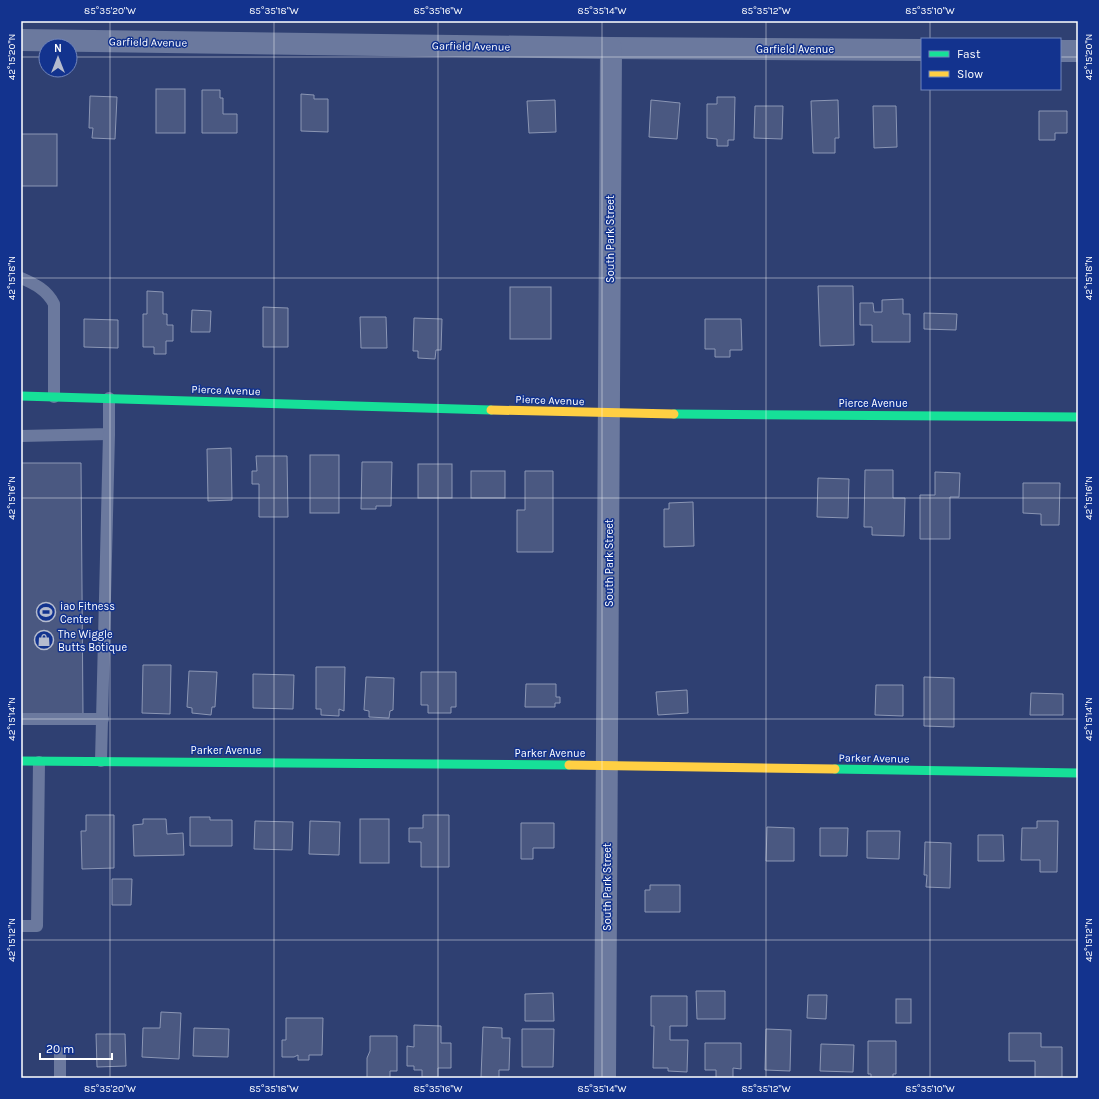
<svg xmlns="http://www.w3.org/2000/svg" width="1099" height="1099" font-family="Karla,sans-serif">
  <rect width="100%" height="100%" fill="#2f4072"/>
  <!-- building -->
  <g fill="#4a5881" stroke="#8b96b4">
    <rect x="156" y="89" width="29" height="44"/>
    <polygon points="202,90 220,90 220,98 223,98 223,114 237,114 237,133 202,133"/>
    <polygon points="301,94 314,95 314,99 328,99 328,132 301,131"/>
    <polygon points="90,96 117,97 115,139 92,138 93,128 89,128"/>
    <polygon points="717,97 735,97 734,140 728,140 728,146 717,146 717,139 707,138 707,104 717,104"/>
    <polygon points="555,100 556,132 529,133 527,101"/>
    <polygon points="651,100 680,103 677,139 649,137"/>
    <polygon points="838,100 839,138 835,138 835,153 813,153 811,101"/>
    <polygon points="755,106 783,106 782,139 754,138"/>
    <polygon points="873,106 896,106 897,147 874,148"/>
    <polygon points="1039,111 1067,111 1067,133 1055,133 1055,140 1039,140"/>
    <rect x="21" y="134" width="36" height="52"/>
    <polygon points="818,286 853,286 854,345 820,346"/>
    <rect x="510" y="287" width="41" height="52"/>
    <polygon points="147,291 163,292 163,314 167,314 167,325 173,325 173,341 166,341 166,354 154,354 154,347 143,347 143,314 147,314"/>
    <polygon points="903,299 903,314 910,314 910,342 872,342 872,325 860,325 860,303 873,303 874,312 882,312 882,300"/>
    <polygon points="263,307 288,308 288,347 263,347"/>
    <polygon points="192,310 211,311 210,332 191,332"/>
    <polygon points="924,313 957,314 956,330 924,329"/>
    <polygon points="360,317 386,317 387,348 361,348"/>
    <polygon points="414,318 442,319 441,350 436,350 435,359 418,358 418,351 413,351"/>
    <polygon points="84,319 118,320 118,348 84,347"/>
    <polygon points="705,319 741,319 742,350 730,350 730,357 715,357 715,349 705,349"/>
    <polygon points="231,448 232,500 208,501 207,449"/>
    <rect x="310" y="455" width="29" height="58"/>
    <polygon points="256,456 287,456 288,517 259,517 259,484 252,484 252,471 257,471"/>
    <polygon points="362,462 392,462 391,506 376,506 376,509 361,509"/>
    <polygon points="21,463 81,463 83,716 21,716"/>
    <rect x="418" y="464" width="34" height="34"/>
    <polygon points="865,470 893,470 893,498 905,498 904,536 872,535 872,527 864,527"/>
    <rect x="471" y="471" width="34" height="27"/>
    <polygon points="525,471 553,471 553,552 517,552 517,510 525,510"/>
    <polygon points="935,472 960,473 959,497 950,497 950,539 920,539 920,495 935,495"/>
    <polygon points="818,478 849,479 848,518 817,517"/>
    <polygon points="1023,483 1060,483 1059,525 1041,525 1041,514 1023,513"/>
    <polygon points="693,502 694,546 664,547 664,509 669,509 669,503"/>
    <polygon points="143,665 171,665 170,714 142,713"/>
    <polygon points="316,667 345,667 344,711 339,709 339,716 321,715 321,709 316,709"/>
    <polygon points="189,671 217,672 215,707 212,707 211,715 192,713 192,708 187,707"/>
    <polygon points="421,672 456,672 456,707 451,707 451,713 428,713 428,705 421,705"/>
    <polygon points="253,674 294,675 293,709 253,708"/>
    <polygon points="366,677 394,678 393,710 390,711 389,718 369,717 369,711 364,710"/>
    <polygon points="924,677 954,678 954,727 924,726"/>
    <polygon points="526,684 556,684 556,697 560,697 560,703 555,703 555,707 525,707"/>
    <polygon points="876,685 903,685 903,716 875,715"/>
    <polygon points="687,690 688,713 658,715 656,692"/>
    <polygon points="1031,693 1063,694 1063,715 1030,715"/>
    <polygon points="86,815 114,815 114,868 82,869 81,831 86,831"/>
    <polygon points="423,815 449,815 449,867 421,867 421,842 409,842 409,828 423,828"/>
    <polygon points="190,817 210,817 210,820 232,820 232,846 190,846"/>
    <polygon points="143,819 166,819 167,834 183,833 184,855 134,856 133,825 143,824"/>
    <rect x="360" y="819" width="29" height="44"/>
    <polygon points="255,821 293,822 292,850 254,849"/>
    <polygon points="310,821 340,822 339,855 309,854"/>
    <polygon points="1037,821 1058,821 1057,872 1040,872 1040,860 1021,860 1022,828 1037,828"/>
    <polygon points="521,823 554,823 554,848 533,848 533,859 521,859"/>
    <polygon points="767,827 794,828 794,861 766,861"/>
    <polygon points="820,828 848,828 847,856 820,856"/>
    <polygon points="867,831 900,831 899,859 867,858"/>
    <polygon points="978,835 1003,835 1004,861 978,861"/>
    <polygon points="925,842 951,843 950,888 926,887 927,875 924,875"/>
    <polygon points="112,879 132,879 131,905 112,905"/>
    <polygon points="650,885 680,885 680,912 645,912 645,890 650,890"/>
    <polygon points="696,991 725,991 725,1019 697,1019"/>
    <polygon points="553,993 554,1021 525,1021 525,994"/>
    <polygon points="808,995 827,995 826,1019 807,1018"/>
    <polygon points="651,996 687,996 687,1026 670,1026 670,1040 688,1040 687,1072 668,1071 668,1068 653,1068 654,1026 651,1026"/>
    <rect x="896" y="999" width="15" height="24"/>
    <polygon points="161,1012 181,1013 179,1059 142,1057 143,1028 160,1028"/>
    <polygon points="286,1018 323,1018 322,1055 309,1055 309,1060 298,1060 298,1055 294,1057 282,1057 282,1040 286,1040"/>
    <polygon points="414,1025 441,1026 441,1043 451,1043 451,1068 438,1068 438,1077 422,1077 422,1070 414,1070 414,1066 407,1066 407,1046 414,1047"/>
    <polygon points="483,1027 502,1028 502,1038 510,1038 509,1070 499,1070 499,1078 481,1077"/>
    <polygon points="194,1028 229,1029 228,1057 193,1056"/>
    <polygon points="522,1029 554,1029 553,1067 522,1067"/>
    <polygon points="766,1029 791,1030 790,1071 765,1070"/>
    <polygon points="1009,1033 1041,1033 1041,1047 1062,1047 1062,1078 1035,1077 1035,1061 1009,1061"/>
    <polygon points="96,1034 125,1034 126,1066 97,1067"/>
    <polygon points="370,1036 397,1036 397,1071 390,1071 390,1078 367,1078 367,1058 370,1051"/>
    <polygon points="868,1041 896,1041 896,1074 893,1074 893,1078 871,1078 871,1074 868,1074"/>
    <polygon points="705,1043 741,1043 741,1069 733,1068 733,1078 716,1078 716,1070 705,1070"/>
    <polygon points="821,1044 854,1045 853,1072 820,1071"/>
  </g>
  <g fill="none" stroke-linecap="round" stroke-linejoin="round">
    <!-- lane -->
    <g stroke="#6b799e" stroke-width="12">
      <path d="M21 278C35 284 47 290 54 304V397"/>
      <polyline points="21,436 109,434 109,398"/>
      <polyline points="21,719 103,719"/>
      <polyline points="101,761 109,434"/>
      <polyline points="21,926 37,926 39,762"/>
      <polyline points="60,1053 60,1078"/>
    </g>
    <!-- street -->
    <g stroke="#6b799e" stroke-width="22">
      <polyline points="21,40 611,48 922,50"/>
      <polyline points="1060,51 1078,51"/>
      <polyline points="605,1078 611,48"/>
    </g>
    <!-- fast -->
    <g stroke="#16e098" stroke-width="9">
      <polyline points="21,396 491,410"/>
      <polyline points="674,414 1078,417"/>
      <polyline points="21,761 569,765"/>
      <polyline points="835,769 1078,773"/>
    </g>
    <!-- slow -->
    <g stroke="#ffcf43" stroke-width="9">
      <polyline points="491,410 674,414"/>
      <polyline points="569,765 835,769"/>
    </g>
  </g>
  <!-- ticks -->
  <path fill="none" stroke="#fff" stroke-width="1" stroke-opacity="0.45" d="M110 21V1078M274 21V1078M438 21V1078M602 21V1078M766 21V1078M930 21V39M21 57H46M70 57H922M1060 57H1078M930 89V1078M21 278H1078M21 498H1078M21 719H1078M21 940H1078"/>
  <!-- icons -->
  <defs>
    <g id="stadium-ring" transform="scale(1)"><circle r="9.5" fill="#13338e" stroke="#b6bcce" stroke-width="1.5"/><path d="M0-5a6.5 5 0 1 0 0 10a6.5 5 0 1 0 0-10ZM-3.5-1.8h7v3.6h-7Z" fill="#b6bcce"/></g>
    <g id="shop-ring" transform="scale(1)"><circle r="9.5" fill="#13338e" stroke="#b6bcce" stroke-width="1.5"/><path d="M-5-2.5h2.3a2.7 3.5 0 0 1 5.4 0H5L5.5 6h-11ZM-1.5-2.5h3a1.5 2.3 0 0 0-3 0Z" fill="#b6bcce"/></g>
  </defs>
  <g fill-rule="evenodd">
    <use href="#stadium-ring" x="46" y="612"/>
    <use href="#shop-ring" x="44" y="640"/>
  </g>
  <g text-anchor="middle" stroke-width="3" stroke-linejoin="round" paint-order="stroke">
    <!-- street labels -->
    <g font-size="11" fill="#fff" stroke="#13338e">
      <text transform="translate(148 42) rotate(1)" y="4">Garfield Avenue</text>
      <text transform="translate(471 46) rotate(1)" y="4">Garfield Avenue</text>
      <text x="795" y="53">Garfield Avenue</text>
      <text transform="translate(610 239) rotate(-90)" y="4">South Park Street</text>
      <text transform="translate(226 390) rotate(2)" y="4">Pierce Avenue</text>
      <text transform="translate(550 400) rotate(2)" y="4">Pierce Avenue</text>
      <text x="873" y="407">Pierce Avenue</text>
      <text transform="translate(609 563) rotate(-90)" y="4">South Park Street</text>
      <text x="226" y="754">Parker Avenue</text>
      <text x="550" y="757">Parker Avenue</text>
      <text transform="translate(874 758) rotate(1)" y="4">Parker Avenue</text>
      <text transform="translate(607 887) rotate(-90)" y="4">South Park Street</text>
    </g>
    <!-- poi labels -->
    <g font-size="11" fill="#fff" stroke="#13338e" text-anchor="start">
      <text x="60" y="610">iao Fitness<tspan x="60" dy="13">Center</tspan></text>
      <text x="58" y="638">The Wiggle<tspan x="58" dy="13">Butts Botique</tspan></text>
    </g>
  </g>
  <!-- border -->
  <rect width="1099" height="1099" fill="none" stroke="#13338e" stroke-width="44"/>
  <!-- legend -->
  <rect x="921" y="38" width="140" height="52" fill="#13338e" stroke="#7185bb"/>
  <rect x="929" y="51" width="20" height="6" fill="#16e098" stroke="#7185bb"/>
  <text x="957" y="58" font-size="12" fill="#ffffff">Fast</text>
  <rect x="929" y="71" width="20" height="6" fill="#ffcf43" stroke="#7185bb"/>
  <text x="957" y="78" font-size="12" fill="#ffffff">Slow</text>
  <!-- north arrow -->
  <g transform="translate(58 58)"><circle r="19" fill="#13338e" stroke="#7185bb"/>
  <path d="M0-3L7 15L0 10L-7 15Z" fill="#b6bcce"/>
  <text y="-6" font-size="11" font-weight="bold" text-anchor="middle" fill="#ffffff">N</text>
  </g>
  <!-- scale -->
  <path d="M40 1053v6h72v-6" fill="none" stroke="#ffffff" stroke-width="2"/>
  <text x="46" y="1053" font-size="12" fill="#ffffff" stroke="#13338e" stroke-width="3" paint-order="stroke">20 m</text>
  <rect x="22" y="22" width="1055" height="1055" fill="none" stroke="#fff" stroke-width="1.5"/>
  <g font-size="10" text-anchor="middle" fill="#fff">
    <text x="110" y="14">85°35'20"W</text>
    <text x="274" y="14">85°35'18"W</text>
    <text x="438" y="14">85°35'16"W</text>
    <text x="602" y="14">85°35'14"W</text>
    <text x="766" y="14">85°35'12"W</text>
    <text x="930" y="14">85°35'10"W</text>
    <text transform="translate(11 57) rotate(-90)" y="4">42°15'20"N</text>
    <text transform="translate(1088 57) rotate(-90)" y="4">42°15'20"N</text>
    <text transform="translate(11 278) rotate(-90)" y="4">42°15'18"N</text>
    <text transform="translate(1088 278) rotate(-90)" y="4">42°15'18"N</text>
    <text transform="translate(11 498) rotate(-90)" y="4">42°15'16"N</text>
    <text transform="translate(1088 498) rotate(-90)" y="4">42°15'16"N</text>
    <text transform="translate(11 719) rotate(-90)" y="4">42°15'14"N</text>
    <text transform="translate(1088 719) rotate(-90)" y="4">42°15'14"N</text>
    <text transform="translate(11 940) rotate(-90)" y="4">42°15'12"N</text>
    <text transform="translate(1088 940) rotate(-90)" y="4">42°15'12"N</text>
    <text x="110" y="1092">85°35'20"W</text>
    <text x="274" y="1092">85°35'18"W</text>
    <text x="438" y="1092">85°35'16"W</text>
    <text x="602" y="1092">85°35'14"W</text>
    <text x="766" y="1092">85°35'12"W</text>
    <text x="930" y="1092">85°35'10"W</text>
  </g>
</svg>
